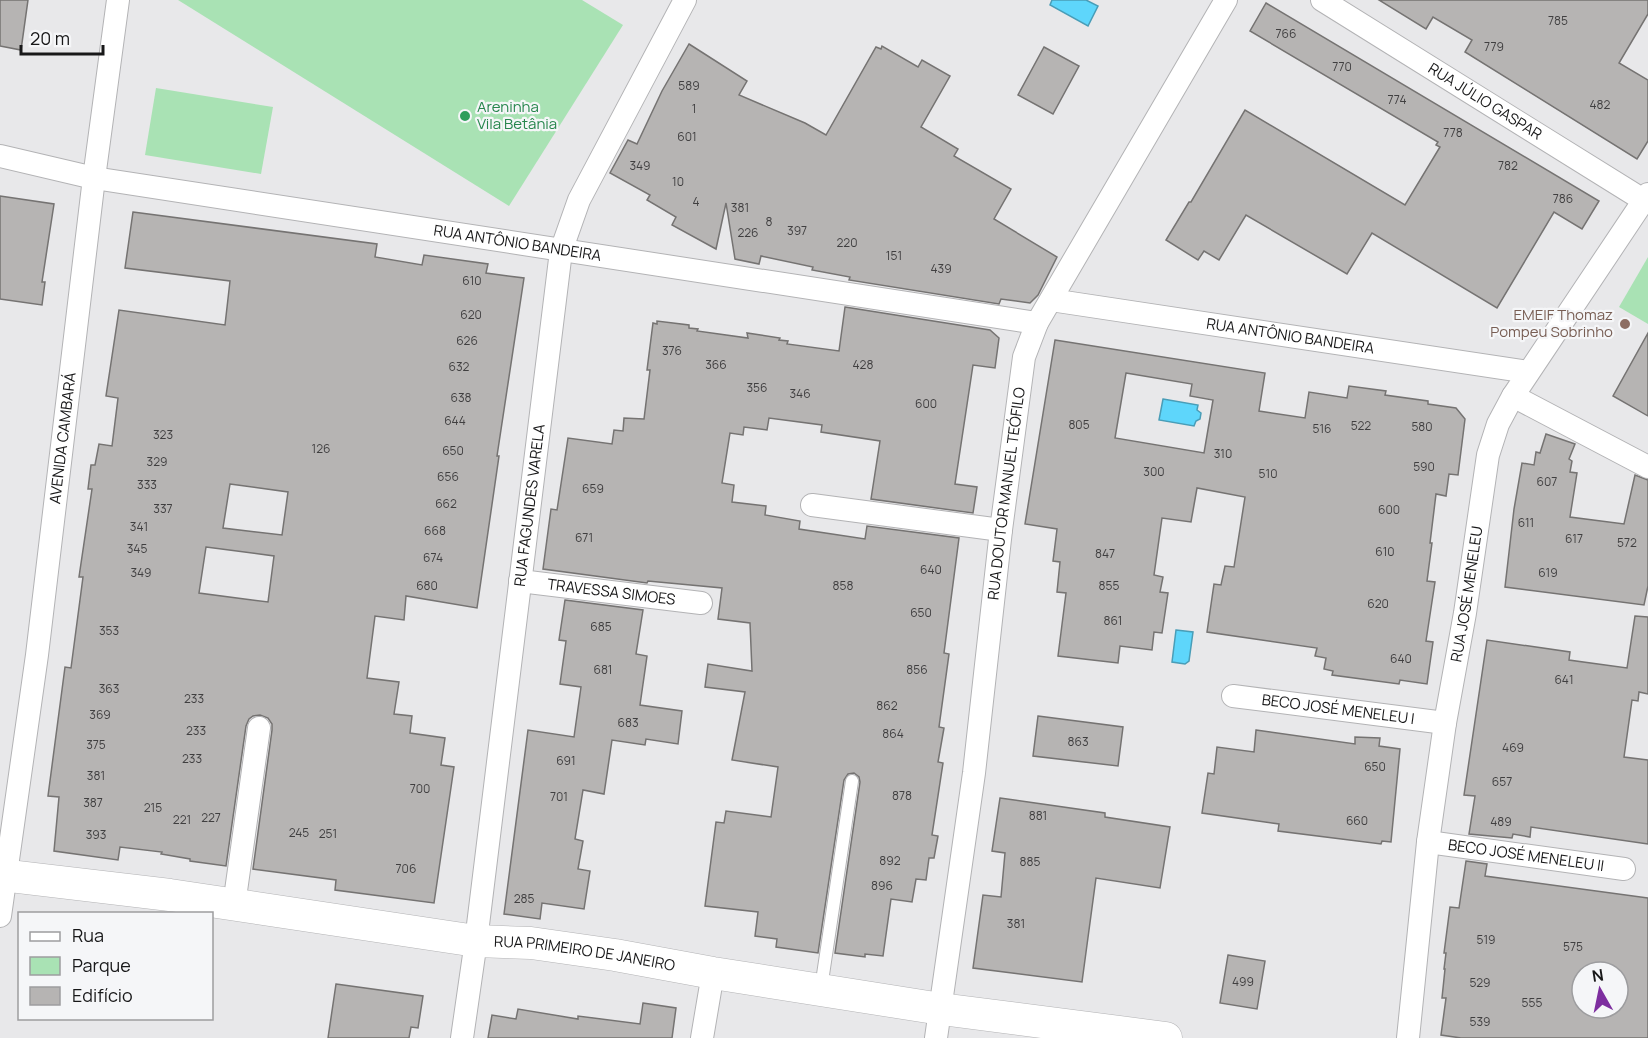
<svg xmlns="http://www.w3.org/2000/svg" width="1648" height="1038" font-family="Manrope,sans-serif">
  <rect width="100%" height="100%" fill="#e8e8ea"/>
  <!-- green -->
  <g fill="#a9e2b4">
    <polygon points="178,0 582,0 623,25 509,206"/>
    <polygon points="156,88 273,107 261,174 145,155"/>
    <polygon points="1648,257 1648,324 1619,307"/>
  </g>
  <!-- water -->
  <g fill="#5ed6fb" stroke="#499db7" stroke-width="1.5">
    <polygon points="1052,0 1086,0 1098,6 1088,26 1050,5"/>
    <polygon points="1163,399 1198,405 1197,410 1201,413 1200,419 1196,421 1194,426 1159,420"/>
    <polygon points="1176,630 1193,632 1189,661 1185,664 1172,662"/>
  </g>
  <!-- building -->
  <g fill="#b6b4b3" stroke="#757372" stroke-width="1.5" fill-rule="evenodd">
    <polygon points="0,0 28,0 21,50 0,46"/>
    <polygon points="1379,0 1648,0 1648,14 1619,63 1648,80 1648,141 1637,159 1465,52 1472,40 1433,17 1426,29"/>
    <polygon points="1266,3 1599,201 1582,229 1554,212 1497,308 1372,233 1347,274 1246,215 1219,260 1204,251 1198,260 1166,240 1189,202 1191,202 1245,110 1405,205 1440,147 1436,145 1438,142 1250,31"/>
    <polygon points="689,44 747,81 739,95 805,123 826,135 876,47 881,49 882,46 918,67 922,60 950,76 921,127 958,149 954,156 1011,189 994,219 1057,257 1038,295 1030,303 1001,299 999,304 849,280 850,277 812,270 813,267 761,256 759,264 735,259 726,203 716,249 672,225 676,217 647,200 650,195 610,173 628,140 637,144 662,91"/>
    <polygon points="1044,47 1079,66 1053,114 1018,95"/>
    <polygon points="0,196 54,204 42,282 45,282 42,305 0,299"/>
    <path d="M133 212 377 244 375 257 422 265 424 255 488 264 486 273 524 278 497 456H499L477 608 406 596 404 620 375 616 367 678 399 682 394 714 412 716 410 733 445 738 441 765 454 767 434 903 335 890 336 880 253 869 272 730V724L268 718 260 715 253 716 249 719 246 726 226 866 190 861V859L161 854 162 852 120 847 118 860 54 851 59 797 48 796 65 667 71 668 83 577H79L92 489H88L91 465H95L99 444 112 446 118 398 106 396 119 310 225 325 230 281 125 268ZM230 484 288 492 282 535 223 528ZM206 547 274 556 268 602 199 593Z"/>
    <polygon points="845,307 990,330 999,338 995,368 973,365 955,484 977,487 973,513 871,499 880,441 821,432 822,425 769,418 767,430 744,427 743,435 730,433 722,483 734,485 732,502 766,506 765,515 800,521 799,529 865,539 867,526 959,538 944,653 949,654 939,727 944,728 938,762 943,763 932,835 938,836 934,858 929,858 926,880 916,879 912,902 891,899 883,956 865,954 865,957 835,953 860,782 859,777 854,773 848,774 844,780 818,953 776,947 777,939 755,936 758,912 705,906 716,822 724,823 726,811 771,817 778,767 732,760 745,692 705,687 708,664 752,671 750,623 718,619 722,588 648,581 647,583 543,569 551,509 557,510 568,438 612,444 614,430 623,431 624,418 644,419 650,370 647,370 653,323 657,324 657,321 689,325 689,328 698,329 697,331 748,338 747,333 780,338 779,340 788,341 787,344 839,351"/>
    <polygon points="1648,333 1648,416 1613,396"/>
    <path d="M1055 340 1265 373 1259 411 1305 418 1309 392 1347 398 1349 386 1386 391 1385 395 1428 401V404L1456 408 1465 419 1458 475 1449 474 1446 496 1436 494 1430 543H1432L1427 581 1435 582 1426 641 1433 642 1427 684 1400 680 1399 684 1332 675 1333 671 1324 669 1326 658 1315 656 1317 648 1207 632 1214 584 1221 585 1225 566 1234 567 1245 497 1197 488 1191 522 1162 518 1154 575 1163 577 1160 592 1168 593 1162 633 1154 632 1152 650 1120 646 1118 663 1058 656 1066 593 1057 592 1060 562 1053 561 1057 529 1025 524ZM1126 373 1192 384 1190 396 1213 400 1204 453 1115 438Z"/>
    <polygon points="1546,434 1575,444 1569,459 1572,461 1570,472 1577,473 1570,517 1624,524 1635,475 1648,480 1648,586 1644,605 1505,587 1514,509 1522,463 1534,465 1536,452 1540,453"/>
    <polygon points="565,600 643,610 636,654 647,656 640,705 682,711 678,744 646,739 645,745 612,740 604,794 583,790 575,839 583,841 578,869 590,871 584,909 542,903 540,919 504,914 528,730 574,737 581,687 560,684 566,641 559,640"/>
    <polygon points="1635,616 1648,617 1648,694 1639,692 1638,701 1632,700 1624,757 1648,760 1648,844 1531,827 1530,837 1513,834 1512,838 1469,834 1475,796 1464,795 1487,640 1570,652 1569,660 1627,668"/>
    <polygon points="1038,716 1123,727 1118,766 1033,756"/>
    <polygon points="1256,730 1355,744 1355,737 1380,738 1379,746 1400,749 1391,842 1382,841 1381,844 1278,831 1279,824 1202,813 1208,773 1214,774 1217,747 1254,752"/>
    <polygon points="1000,798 1105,813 1105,817 1170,827 1160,888 1096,878 1082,982 973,968 983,895 1001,897 1005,853 992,851"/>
    <path d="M1466 861 1487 864 1485 876 1648 898V1038H1461L1441 1035 1446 998H1442L1445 969H1444L1446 953H1444L1450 907 1459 908ZM1582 972H1618V1008H1582Z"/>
    <polygon points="1228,955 1265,961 1257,1009 1220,1003"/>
    <polygon points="336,984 423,996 418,1028 411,1027 409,1038 328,1038"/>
    <polygon points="643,1003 676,1008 672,1038 488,1038 492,1015 516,1019 518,1009 578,1019 578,1016 640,1024"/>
  </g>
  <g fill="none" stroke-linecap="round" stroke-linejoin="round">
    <!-- lane casing -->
    <g stroke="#b3b3b5" stroke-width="14">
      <polyline id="lane" points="821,988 852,781"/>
    </g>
    <!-- street casing -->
    <g stroke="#b3b3b5" stroke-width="24">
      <g id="street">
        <path id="s1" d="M1322 0 1648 203"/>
        <path id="s2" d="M0 156 94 178 1037 323"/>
        <path id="s3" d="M1051 300 1528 372"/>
        <polyline points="1513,396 1648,467"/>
        <polyline points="812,505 1001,530"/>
        <path id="s4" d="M520 581 701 603"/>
        <path id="s5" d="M1233 696 1445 723"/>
        <path id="s6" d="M1428 842 1624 869"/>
        <polyline points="234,905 259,728"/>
        <path id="s7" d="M0 916 37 655 94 178 118 0"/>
        <path id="s8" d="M462 1038 476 941 561 251 579 200 685 0"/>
        <polyline points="702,1038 713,973"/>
        <path id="s9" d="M936 1038 974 773 1001 530 1024 357 1037 323 1226 0"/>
        <path id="s10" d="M1408 1038 1428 842 1445 723 1465 613 1488 455 1498 424 1513 396 1648 194"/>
      </g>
    </g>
    <!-- secondary casing -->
    <g stroke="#b3b3b5" stroke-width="33">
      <g id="secondary">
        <path id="s11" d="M0 875 170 895 476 941 531 943 615 955 713 973 941 1009 1166 1038"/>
      </g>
    </g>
    <!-- lane -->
    <use href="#lane" stroke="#fff" stroke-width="12"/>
    <!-- street -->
    <use href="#street" stroke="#fff" stroke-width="22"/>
    <!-- secondary -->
    <use href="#secondary" stroke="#fff" stroke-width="32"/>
  </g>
  <!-- markers -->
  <circle fill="#2e9e5b" stroke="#f5f6f8" stroke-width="2" cx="465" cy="116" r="6"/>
  <circle fill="#8d6e63" stroke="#f5f6f8" stroke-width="2" cx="1625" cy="324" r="6"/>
  <g text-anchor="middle" stroke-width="4.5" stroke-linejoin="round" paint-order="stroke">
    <!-- number labels -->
    <g font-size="12" fill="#403f40">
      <text x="1558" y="25">785</text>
      <text x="1286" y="38">766</text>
      <text x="1494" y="51">779</text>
      <text x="1342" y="71">770</text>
      <text x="689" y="90">589</text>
      <text x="1397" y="104">774</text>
      <text x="1600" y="109">482</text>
      <text x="694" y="113">1</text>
      <text x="1453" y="137">778</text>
      <text x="687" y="141">601</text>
      <text x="640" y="170">349</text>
      <text x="1508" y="170">782</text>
      <text x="678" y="186">10</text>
      <text x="1563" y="203">786</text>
      <text x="696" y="206">4</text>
      <text x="740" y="212">381</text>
      <text x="769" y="226">8</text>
      <text x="797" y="235">397</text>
      <text x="748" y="237">226</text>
      <text x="847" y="247">220</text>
      <text x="894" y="260">151</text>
      <text x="941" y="273">439</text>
      <text x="472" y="285">610</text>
      <text x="471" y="319">620</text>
      <text x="467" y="345">626</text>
      <text x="672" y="355">376</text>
      <text x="716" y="369">366</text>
      <text x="863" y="369">428</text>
      <text x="459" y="371">632</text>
      <text x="757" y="392">356</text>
      <text x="800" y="398">346</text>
      <text x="461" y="402">638</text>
      <text x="926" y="408">600</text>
      <text x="455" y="425">644</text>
      <text x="1079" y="429">805</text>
      <text x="1361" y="430">522</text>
      <text x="1422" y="431">580</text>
      <text x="1322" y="433">516</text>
      <text x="163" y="439">323</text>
      <text x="321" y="453">126</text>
      <text x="453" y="455">650</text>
      <text x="1223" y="458">310</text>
      <text x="157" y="466">329</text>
      <text x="1424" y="471">590</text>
      <text x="1154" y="476">300</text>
      <text x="1268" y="478">510</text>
      <text x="448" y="481">656</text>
      <text x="1547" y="486">607</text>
      <text x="147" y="489">333</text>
      <text x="593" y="493">659</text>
      <text x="446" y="508">662</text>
      <text x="163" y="513">337</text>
      <text x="1389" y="514">600</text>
      <text x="1526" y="527">611</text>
      <text x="139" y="531">341</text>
      <text x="435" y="535">668</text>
      <text x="584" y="542">671</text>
      <text x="1574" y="543">617</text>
      <text x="1627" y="547">572</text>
      <text x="137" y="553">345</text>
      <text x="1385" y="556">610</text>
      <text x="1105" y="558">847</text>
      <text x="433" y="562">674</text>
      <text x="931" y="574">640</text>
      <text x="141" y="577">349</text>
      <text x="1548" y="577">619</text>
      <text x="427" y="590">680</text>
      <text x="843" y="590">858</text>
      <text x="1109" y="590">855</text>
      <text x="1378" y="608">620</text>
      <text x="921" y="617">650</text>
      <text x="1113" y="625">861</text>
      <text x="601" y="631">685</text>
      <text x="109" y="635">353</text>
      <text x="1401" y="663">640</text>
      <text x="603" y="674">681</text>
      <text x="917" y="674">856</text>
      <text x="1564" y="684">641</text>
      <text x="109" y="693">363</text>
      <text x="194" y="703">233</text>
      <text x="887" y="710">862</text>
      <text x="100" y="719">369</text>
      <text x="628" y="727">683</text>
      <text x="196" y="735">233</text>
      <text x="893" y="738">864</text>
      <text x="1078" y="746">863</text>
      <text x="96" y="749">375</text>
      <text x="1513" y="752">469</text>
      <text x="192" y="763">233</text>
      <text x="566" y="765">691</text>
      <text x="1375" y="771">650</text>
      <text x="96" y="780">381</text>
      <text x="1502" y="786">657</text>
      <text x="420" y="793">700</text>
      <text x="902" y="800">878</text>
      <text x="559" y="801">701</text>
      <text x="93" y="807">387</text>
      <text x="153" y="812">215</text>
      <text x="1038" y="820">881</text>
      <text x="211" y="822">227</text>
      <text x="182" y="824">221</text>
      <text x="1357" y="825">660</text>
      <text x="1501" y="826">489</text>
      <text x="299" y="837">245</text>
      <text x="328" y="838">251</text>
      <text x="96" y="839">393</text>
      <text x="890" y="865">892</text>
      <text x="1030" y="866">885</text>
      <text x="406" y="873">706</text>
      <text x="882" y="890">896</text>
      <text x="524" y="903">285</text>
      <text x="1016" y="928">381</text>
      <text x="1486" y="944">519</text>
      <text x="1573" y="951">575</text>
      <text x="1243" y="986">499</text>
      <text x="1480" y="987">529</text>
      <text x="1532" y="1007">555</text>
      <text x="1480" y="1026">539</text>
    </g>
    <!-- street labels -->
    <g font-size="15" fill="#181819" stroke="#f5f6f8">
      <text dy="5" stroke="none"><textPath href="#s1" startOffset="192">RUA JÚLIO GASPAR</textPath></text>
      <text dy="5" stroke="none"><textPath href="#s2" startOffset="525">RUA ANTÔNIO BANDEIRA</textPath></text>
      <text dy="5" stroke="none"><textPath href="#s3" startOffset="242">RUA ANTÔNIO BANDEIRA</textPath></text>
      <text dy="5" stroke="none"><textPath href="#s7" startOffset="482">AVENIDA CAMBARÁ</textPath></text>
      <text dy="5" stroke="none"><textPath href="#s9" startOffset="549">RUA DOUTOR MANUEL TEÓFILO</textPath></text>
      <text dy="5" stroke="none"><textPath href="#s8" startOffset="537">RUA FAGUNDES VARELA</textPath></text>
      <text dy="5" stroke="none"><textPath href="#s4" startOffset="92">TRAVESSA SIMOES</textPath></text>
      <text dy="5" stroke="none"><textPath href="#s10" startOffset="448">RUA JOSÉ MENELEU</textPath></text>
      <text dy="5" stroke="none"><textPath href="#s5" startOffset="106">BECO JOSÉ MENELEU I</textPath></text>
      <text dy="5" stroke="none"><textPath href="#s6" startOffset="99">BECO JOSÉ MENELEU II</textPath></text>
      <text dy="5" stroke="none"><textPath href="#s11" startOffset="590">RUA PRIMEIRO DE JANEIRO</textPath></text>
    </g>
    <!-- leisure labels -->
    <g font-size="15" fill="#27864d" stroke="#f5f6f8" text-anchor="start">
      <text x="477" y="112">Areninha<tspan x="477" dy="17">Vila Betânia</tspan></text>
    </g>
    <!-- education labels -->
    <g font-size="15" fill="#785e54" stroke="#f5f6f8" text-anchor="end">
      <text x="1613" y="320">EMEIF Thomaz<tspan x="1613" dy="17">Pompeu Sobrinho</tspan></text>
    </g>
  </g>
  <!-- legend -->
  <rect x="18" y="912" width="195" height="108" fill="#f5f6f8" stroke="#9d9d9f" stroke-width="1.5"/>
  <rect x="30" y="932" width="30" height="9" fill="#ffffff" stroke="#9d9d9f" stroke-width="1.5"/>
  <text x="72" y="942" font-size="18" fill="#181819">Rua</text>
  <rect x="30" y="957" width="30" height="18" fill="#a9e2b4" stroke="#9d9d9f" stroke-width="1.5"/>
  <text x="72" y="972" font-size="18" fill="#181819">Parque</text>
  <rect x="30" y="987" width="30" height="18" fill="#b6b4b3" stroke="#9d9d9f" stroke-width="1.5"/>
  <text x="72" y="1002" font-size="18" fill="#181819">Edifício</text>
  <!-- north arrow -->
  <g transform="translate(1600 990) rotate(351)"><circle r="28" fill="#f5f6f8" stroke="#9d9d9f" stroke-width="1.5"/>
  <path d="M0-4.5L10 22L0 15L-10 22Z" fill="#7d2e9f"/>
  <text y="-9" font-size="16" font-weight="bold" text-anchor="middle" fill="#181819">N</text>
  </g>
  <!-- scale -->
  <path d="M21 45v9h82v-9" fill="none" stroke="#181819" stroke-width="3"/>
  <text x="30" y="45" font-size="18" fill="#181819" stroke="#f5f6f8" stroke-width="4.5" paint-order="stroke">20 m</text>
</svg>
